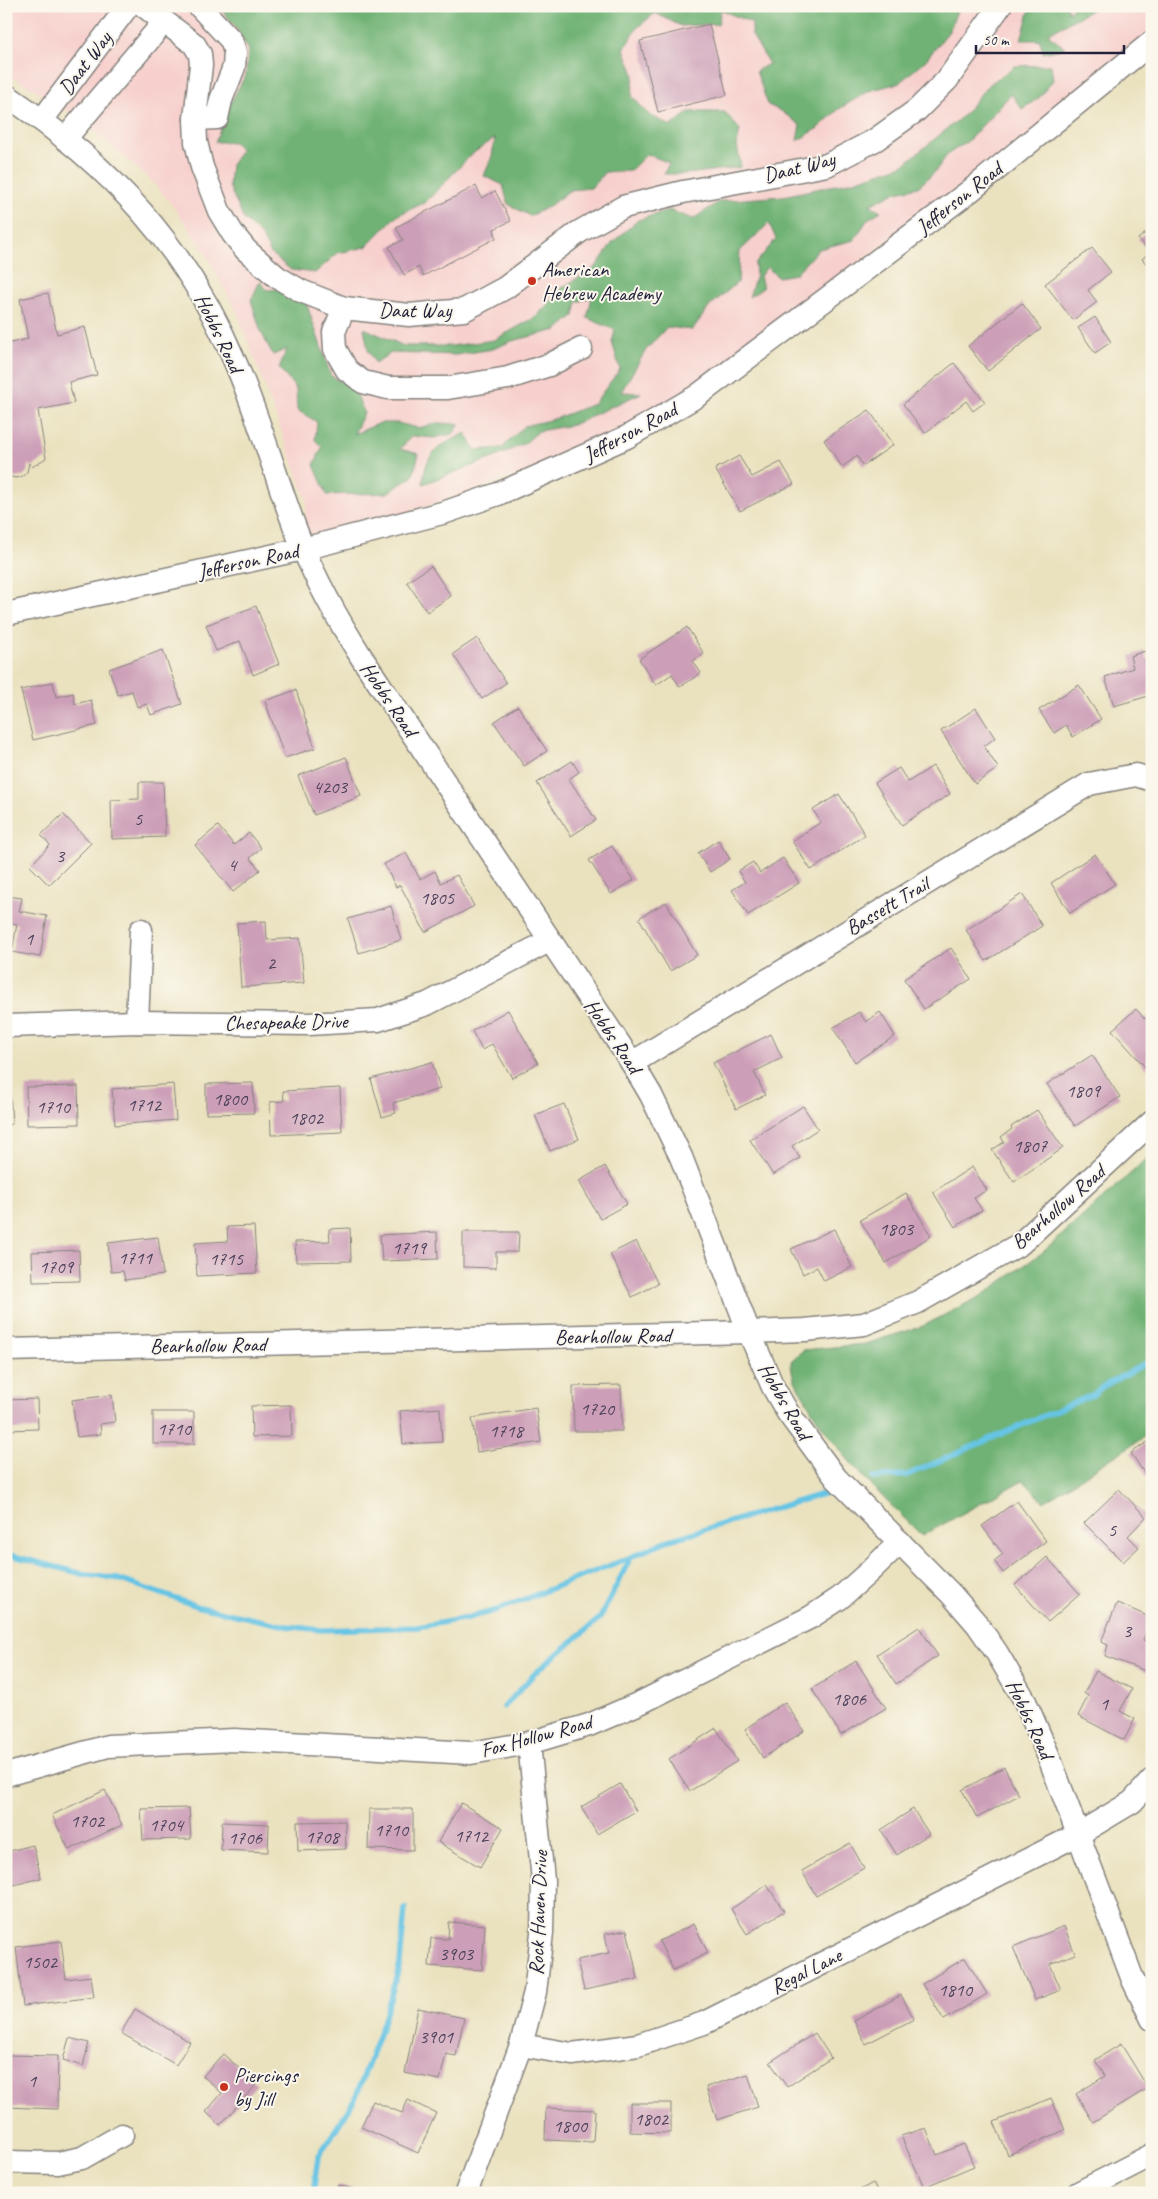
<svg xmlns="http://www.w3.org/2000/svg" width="1158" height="2199" font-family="Caveat,sans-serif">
  <rect width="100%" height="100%" fill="#fbf7ec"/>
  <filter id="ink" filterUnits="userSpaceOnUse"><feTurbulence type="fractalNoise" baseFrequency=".02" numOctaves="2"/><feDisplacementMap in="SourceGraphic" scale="10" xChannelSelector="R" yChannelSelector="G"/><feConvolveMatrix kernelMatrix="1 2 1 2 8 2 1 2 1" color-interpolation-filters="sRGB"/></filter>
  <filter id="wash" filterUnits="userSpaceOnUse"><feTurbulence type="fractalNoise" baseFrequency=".0096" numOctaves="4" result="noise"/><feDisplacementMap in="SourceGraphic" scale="20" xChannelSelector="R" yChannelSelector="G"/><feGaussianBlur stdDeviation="1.12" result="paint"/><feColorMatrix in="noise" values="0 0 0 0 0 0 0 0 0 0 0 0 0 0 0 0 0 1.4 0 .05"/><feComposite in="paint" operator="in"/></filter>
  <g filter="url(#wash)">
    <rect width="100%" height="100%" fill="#eae2bf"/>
    <!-- built -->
    <polygon fill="#f7d0cd" points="6,6 1152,6 1152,42 627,437 303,549 307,500 237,312 204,250 169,201 151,181 123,156 73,114 27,85 6,74"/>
    <!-- forest -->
    <g fill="#6fb275" stroke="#486a58">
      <polygon points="218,6 959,6 949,31 926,60 899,83 869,91 839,109 817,129 797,141 800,125 781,111 768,105 756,71 769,64 752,35 752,23 721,10 718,24 681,26 655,13 637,28 624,49 634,74 632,96 648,114 671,126 689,112 725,112 740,130 737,145 741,167 687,174 664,174 669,163 647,154 630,171 605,172 591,188 570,190 548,207 530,216 508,204 503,185 484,176 492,156 495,138 472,154 426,202 396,216 366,247 338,253 315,273 291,270 271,254 262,237 243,218 229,186 231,165 241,150 233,142 215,142 231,102 246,74 248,49 235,26"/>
      <path d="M1034 6H1066L1069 12 1074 6H1096C1081 18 1064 23 1048 34L1065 48 1043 53 1040 40H1021L1029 12Z"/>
      <path d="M1051 65 1053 80 1039 98 1022 109 1011 94 968 141 948 154 934 173 918 187 893 193 870 205 881 211 868 219 854 240 819 249 795 274 778 277 767 267 760 276 763 288 749 297 756 275 755 264 776 239 769 223 740 251 738 282 710 306 692 330 667 327 646 350 621 392 641 393 572 425 539 431 525 443 496 457 423 484C425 451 439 446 466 433L475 450 502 448 524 426 554 419 594 404 620 369 612 342 615 330 587 318 592 297 577 302 574 316 557 330 512 341 493 349 456 355 391 353 375 363 368 350 364 328 404 346H451L494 340 536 317 563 287 596 267 613 242 638 220 669 210 693 219 720 201 783 196 854 181 903 165 964 115 987 86 1015 66Z"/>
      <polygon points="260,281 267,290 288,288 307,305 331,376 355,389 364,413 354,434 380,423 398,423 418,428 437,423 460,424 453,434 433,438 412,436 400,449 419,454 413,476 387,493 327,495 314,465 322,447 315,440 317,422 297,410 296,389 279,368 287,349 273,355 261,332 251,300"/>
      <path d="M1152 1154V1432L1044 1502 1023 1480 922 1536C880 1494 835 1453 806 1400 798 1387 791 1377 791 1361L803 1350 865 1344 923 1326 981 1296 1043 1252Z"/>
    </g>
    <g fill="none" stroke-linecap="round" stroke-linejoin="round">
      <!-- stream -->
      <g stroke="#66c4e4" stroke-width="5.5">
        <polyline points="873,1478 907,1475 1094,1394 1102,1387 1152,1360"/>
        <polyline points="6,1554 87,1575 115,1578 200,1607 286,1626 321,1630 417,1627 468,1618 497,1610 631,1557 666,1541 826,1493"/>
        <polyline points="504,1707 537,1671 600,1618 631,1557"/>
        <polyline points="313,2193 318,2157 355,2099 383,2023 400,1964 405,1908"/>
      </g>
    </g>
    <g id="blocks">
      <!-- building -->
      <g fill="#cc9eb7">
        <polygon points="709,24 727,95 658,112 640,41"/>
        <polygon points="476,186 482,198 495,191 511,221 494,229 496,238 423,276 419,267 404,275 389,247 403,240 396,227"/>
        <polygon points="1152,228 1152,270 1142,259 1150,252 1138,239"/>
        <polygon points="1092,248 1111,272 1088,290 1097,302 1073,320 1045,284"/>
        <polygon points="48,293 57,334 85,327 97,375 69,382 74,403 38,410 46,458 32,467 29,463 27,472 23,476 17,478 10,477 6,475 6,344 28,339 20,299"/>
        <polygon points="1022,303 1041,329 988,371 968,346"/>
        <polygon points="1095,317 1111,342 1095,353 1078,328"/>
        <polygon points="954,363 985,402 973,411 966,401 925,433 903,404"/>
        <polygon points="869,410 893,445 863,466 857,456 842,467 824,440"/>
        <polygon points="739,456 752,477 781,462 794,484 740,511 715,469"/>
        <polygon points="431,566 451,596 427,612 407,582"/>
        <polygon points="256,606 279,664 253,675 240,641 216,651 206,625"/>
        <polygon points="687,627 704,654 693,661 701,673 680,687 672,674 656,685 639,659"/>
        <polygon points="477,638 506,683 482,699 453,654"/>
        <polygon points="163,650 182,704 151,715 147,704 137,707 132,691 118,695 109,669"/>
        <polygon points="1145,651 1147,659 1152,658 1152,695 1114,706 1105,677 1133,668 1130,656"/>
        <polygon points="53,682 56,697 73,693 75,704 91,700 97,725 33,740 21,690"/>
        <polygon points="1079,685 1101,719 1073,737 1066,725 1054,733 1039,710"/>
        <polygon points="296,690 315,748 285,758 265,701"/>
        <polygon points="518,706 547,751 524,766 494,722"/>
        <polygon points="976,708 995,738 984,746 998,768 975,784 941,731"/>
        <polygon points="346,757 361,796 314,815 298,776"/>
        <polygon points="572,761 579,772 569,779 596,820 571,836 537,783"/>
        <polygon points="933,766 950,794 902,825 875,783 899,768 908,782"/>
        <polygon points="139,782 163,782 165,837 112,839 111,800 139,799"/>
        <polygon points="839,794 865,835 811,870 792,841 821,822 813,810"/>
        <polygon points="63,814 91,843 49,885 30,866 50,845 41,835"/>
        <polygon points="218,826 234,845 249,833 261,848 250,858 260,870 233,892 195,845"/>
        <polygon points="718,840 730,859 710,872 698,853"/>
        <polygon points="612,846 634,880 611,894 589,860"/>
        <polygon points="406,853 420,879 435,871 441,883 457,875 474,906 425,932 400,885 396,887 384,864"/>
        <polygon points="1095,854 1115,884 1070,913 1051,883"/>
        <polygon points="783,858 799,883 748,915 732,890 745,882 738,871 753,862 760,873"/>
        <polygon points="1022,894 1042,926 986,961 966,930"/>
        <polygon points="6,896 22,898 19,911 47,916 40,957 12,952 17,924 6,922"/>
        <polygon points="666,902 697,955 670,971 639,918"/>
        <polygon points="391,906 401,940 359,953 348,919"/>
        <polygon points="266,921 267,940 300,938 304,983 241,987 237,923"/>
        <polygon points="951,948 971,979 924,1009 904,979"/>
        <polygon points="1136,1009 1145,1019 1152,1014 1152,1063 1146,1068 1112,1030"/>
        <polygon points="508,1010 538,1063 512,1078 492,1044 482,1050 472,1031"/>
        <polygon points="859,1012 866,1022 880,1012 895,1036 855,1062 833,1028"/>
        <polygon points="771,1034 782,1058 754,1072 765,1095 736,1109 713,1063"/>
        <polygon points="1092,1055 1120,1097 1075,1126 1047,1084"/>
        <polygon points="432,1062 440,1089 393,1103 396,1113 382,1117 371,1079"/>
        <polygon points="253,1083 254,1113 206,1114 206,1084"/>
        <polygon points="173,1084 176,1120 115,1125 112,1089"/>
        <polygon points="78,1086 79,1124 27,1125 26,1087"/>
        <polygon points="340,1088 342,1132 271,1135 270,1102 284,1101 283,1091"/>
        <polygon points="10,1091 12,1124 6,1125 6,1092"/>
        <polygon points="564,1104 579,1139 550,1151 535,1115"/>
        <polygon points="803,1106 818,1129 792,1146 800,1158 773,1175 750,1140"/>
        <polygon points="1037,1110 1063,1148 1014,1182 992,1150 1004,1142 1001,1137 1012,1129 1011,1127"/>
        <polygon points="605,1166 627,1204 600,1219 579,1181"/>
        <polygon points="972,1167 987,1190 974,1198 982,1210 955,1227 933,1192"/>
        <polygon points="906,1193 931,1236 886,1263 860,1220"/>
        <polygon points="254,1226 257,1273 197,1276 195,1243 228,1241 227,1227"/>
        <polygon points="350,1228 351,1261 296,1262 295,1242 330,1241 329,1229"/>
        <polygon points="834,1229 852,1267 824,1281 817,1267 803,1274 791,1249"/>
        <polygon points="437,1232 438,1259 382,1261 380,1235"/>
        <polygon points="463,1232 519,1232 518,1252 496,1252 496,1268 463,1267"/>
        <polygon points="158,1237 163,1275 125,1280 123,1271 111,1272 108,1243"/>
        <polygon points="636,1241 658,1284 632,1297 610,1254"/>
        <polygon points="79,1250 80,1281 33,1282 32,1252"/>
        <polygon points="621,1385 622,1431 574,1431 573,1386"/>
        <polygon points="112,1395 115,1422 100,1424 101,1434 77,1437 72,1400"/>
        <polygon points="37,1399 38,1429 6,1430 6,1400"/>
        <polygon points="291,1405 292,1436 252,1437 251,1406"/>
        <polygon points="440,1408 442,1442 403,1444 400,1411"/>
        <polygon points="536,1408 541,1442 477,1452 472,1418"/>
        <rect x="153" y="1412" width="41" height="32"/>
        <polygon points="1152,1439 1152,1485 1131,1453"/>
        <polygon points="1119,1489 1146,1517 1128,1536 1139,1547 1123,1562 1084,1523"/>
        <polygon points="1017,1501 1046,1541 1003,1573 994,1561 1003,1554 982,1526"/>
        <polygon points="1047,1557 1080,1594 1048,1622 1015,1585"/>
        <polygon points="1117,1603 1152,1618 1143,1640 1152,1644 1152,1663 1148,1672 1105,1656 1108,1645 1101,1642"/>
        <polygon points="919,1627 938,1656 896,1684 877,1654"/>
        <polygon points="856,1661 886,1708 841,1735 812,1689"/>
        <polygon points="1096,1671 1132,1689 1120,1711 1135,1719 1124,1740 1078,1716 1088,1696 1084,1693"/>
        <polygon points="785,1702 804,1731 763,1758 745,1729"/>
        <polygon points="716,1728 737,1761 690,1791 669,1759"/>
        <polygon points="1004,1767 1019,1795 977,1818 962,1790"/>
        <polygon points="620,1784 636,1811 597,1834 581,1807"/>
        <polygon points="105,1790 122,1825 69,1850 52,1815"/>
        <polygon points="461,1803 503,1828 480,1867 438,1842"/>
        <polygon points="189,1808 191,1839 143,1840 141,1809"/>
        <polygon points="369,1809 413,1809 413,1850 368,1849"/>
        <polygon points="913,1809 929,1834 897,1855 881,1830"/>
        <polygon points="345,1821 346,1849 298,1851 297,1822"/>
        <polygon points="222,1822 269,1824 268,1852 221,1850"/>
        <polygon points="850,1843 864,1868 816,1896 802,1871"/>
        <polygon points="33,1845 41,1878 6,1887 6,1852"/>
        <polygon points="767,1885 784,1911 747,1934 731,1909"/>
        <polygon points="449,1922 485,1925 482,1970 429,1966 431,1938 448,1939"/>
        <polygon points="694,1924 708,1953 673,1970 659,1941"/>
        <polygon points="1064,1926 1075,1954 1050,1964 1061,1990 1035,2000 1013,1947"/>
        <polygon points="627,1930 638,1979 584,1990 577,1960 609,1953 605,1934"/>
        <polygon points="61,1941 66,1979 91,1976 94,1997 23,2006 16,1947"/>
        <polygon points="965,1958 987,1994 944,2020 922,1984"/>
        <polygon points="901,1995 914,2019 866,2044 854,2021"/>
        <polygon points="418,2008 464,2018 456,2056 446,2054 440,2080 405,2073"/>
        <polygon points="135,2009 190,2042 176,2065 121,2033"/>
        <polygon points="815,2033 831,2058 787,2087 770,2062"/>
        <polygon points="69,2038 89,2043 83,2066 63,2060"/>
        <polygon points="1121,2044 1148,2088 1093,2122 1076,2094 1105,2076 1095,2060"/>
        <polygon points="223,2054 257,2084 220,2125 206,2112 222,2093 203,2076"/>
        <polygon points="7,2055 58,2056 57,2109 6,2107"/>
        <polygon points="748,2074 758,2107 717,2120 706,2087"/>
        <polygon points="1051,2098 1065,2130 1008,2155 994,2122"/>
        <polygon points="408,2100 436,2113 418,2153 361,2127 373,2101 402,2113"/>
        <polygon points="630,2103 671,2103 671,2133 630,2132"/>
        <polygon points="546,2108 595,2110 593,2142 545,2140"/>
        <polygon points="926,2128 937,2155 964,2144 974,2166 924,2187 901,2136"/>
        <polygon points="873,2183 878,2193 854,2193"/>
        <polygon points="338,2185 363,2192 363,2193 336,2193"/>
      </g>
    </g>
  </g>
  <g filter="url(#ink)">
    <use href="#blocks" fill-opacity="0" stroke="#86827d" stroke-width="1"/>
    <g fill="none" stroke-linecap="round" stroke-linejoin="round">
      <!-- minor casing -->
      <g stroke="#86827d" stroke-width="25">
        <g id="minor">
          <polyline points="144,6 194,44 200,54 201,65 195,119 196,142 202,167 219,211 233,234 246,250 277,277 301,291 344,308 409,315 464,310 505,288 579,232 623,207 683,192 827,165 875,140 917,110 947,80 1000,6"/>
          <path d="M6 95C111 166 186 246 236 364 262 424 278 488 303 548 319 587 340 623 362 658L632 1063 651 1095 681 1157 749 1332 773 1387 788 1413 836 1478 951 1594 977 1624 997 1653 1024 1699 1049 1757 1133 1980 1152 2019"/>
          <polyline points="195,119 217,118 221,100 234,67 235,52 231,40 199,6"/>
          <polyline points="42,120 128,6"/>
          <polyline points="65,139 164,22"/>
          <polyline points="344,308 334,332 335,349 347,370 363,382 388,388 448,388 508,378 549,365 581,349"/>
          <polyline points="6,614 303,549 446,512 498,494 627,437 697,396 970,191 1152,42"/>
          <polyline points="137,1022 141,930"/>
          <polyline points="6,1026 137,1022 309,1024 378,1020 427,1004 549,941"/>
          <polyline points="632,1063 1089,784 1136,775 1152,780"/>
          <polyline points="6,1350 749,1332 805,1330 864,1324 918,1302 1020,1244 1152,1122"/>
          <polyline points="6,1775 108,1746 234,1740 471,1753 529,1743 589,1725 642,1702 811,1617 840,1598 869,1572 900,1542"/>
          <polyline points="521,2045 572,2054 638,2045 704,2023 1077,1835 1132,1802 1152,1780"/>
          <polyline points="6,2162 58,2163 82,2158 122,2135"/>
          <polyline points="466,2193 521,2045 535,1992 542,1933 543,1880 529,1743"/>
          <polyline points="1078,2193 1152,2155"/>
        </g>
      </g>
      <!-- minor -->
      <use href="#minor" stroke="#fff" stroke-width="22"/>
    </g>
  </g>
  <!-- markers -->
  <g fill="#c8321e" stroke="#fbf7ec" stroke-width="2">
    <circle cx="532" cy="281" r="5"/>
    <circle cx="224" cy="2087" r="5"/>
  </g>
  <g text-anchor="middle" stroke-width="4" stroke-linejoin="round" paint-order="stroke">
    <!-- number labels -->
    <g font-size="19" fill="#4c415a">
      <text x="330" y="793">4203</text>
      <text x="138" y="825">5</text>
      <text x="60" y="862">3</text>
      <text x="232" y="871">4</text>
      <text x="437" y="904">1805</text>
      <text x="29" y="945">1</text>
      <text x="271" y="969">2</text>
      <text x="1083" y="1097">1809</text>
      <text x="230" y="1105">1800</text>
      <text x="144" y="1111">1712</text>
      <text x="53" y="1113">1710</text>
      <text x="306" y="1124">1802</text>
      <text x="1030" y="1152">1807</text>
      <text x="896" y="1235">1803</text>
      <text x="409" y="1254">1719</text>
      <text x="135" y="1264">1711</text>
      <text x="226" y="1265">1715</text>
      <text x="56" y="1273">1709</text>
      <text x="597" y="1415">1720</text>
      <text x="174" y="1435">1710</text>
      <text x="506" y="1437">1718</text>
      <text x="1112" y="1536">5</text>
      <text x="1127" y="1637">3</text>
      <text x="849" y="1705">1806</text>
      <text x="1104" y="1710">1</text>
      <text x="87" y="1827">1702</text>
      <text x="166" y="1831">1704</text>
      <text x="391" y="1836">1710</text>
      <text x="471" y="1842">1712</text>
      <text x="322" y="1843">1708</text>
      <text x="245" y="1844">1706</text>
      <text x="456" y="1960">3903</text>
      <text x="40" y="1968">1502</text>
      <text x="955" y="1996">1810</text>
      <text x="436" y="2043">3901</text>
      <text x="32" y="2087">1</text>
      <text x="651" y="2125">1802</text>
      <text x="570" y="2132">1800</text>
    </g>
    <!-- street labels -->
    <g font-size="21" fill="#22223b" stroke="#fbf7ec">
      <text transform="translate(85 63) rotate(-53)" y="7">Daat Way</text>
      <text transform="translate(799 167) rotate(-14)" y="7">Daat Way</text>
      <text transform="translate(959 198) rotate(-38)" y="7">Jefferson Road</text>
      <text x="415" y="317">Daat Way</text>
      <text transform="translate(219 333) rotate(64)" y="7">Hobbs Road</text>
      <text transform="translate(630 432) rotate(-28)" y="7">Jefferson Road</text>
      <text transform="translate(248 561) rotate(-12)" y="7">Jefferson Road</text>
      <text transform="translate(389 699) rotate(56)" y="7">Hobbs Road</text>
      <text transform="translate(887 906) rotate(-31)" y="7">Bassett Trail</text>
      <text transform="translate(286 1022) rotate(-1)" y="7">Chesapeake Drive</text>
      <text transform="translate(613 1036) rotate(56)" y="7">Hobbs Road</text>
      <text transform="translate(1058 1207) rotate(-41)" y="7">Bearhollow Road</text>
      <text transform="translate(613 1336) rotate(-1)" y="7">Bearhollow Road</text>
      <text transform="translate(208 1345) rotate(-1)" y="7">Bearhollow Road</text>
      <text transform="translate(785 1401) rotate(60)" y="7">Hobbs Road</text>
      <text transform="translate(1030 1719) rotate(65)" y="7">Hobbs Road</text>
      <text transform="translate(536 1736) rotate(-15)" y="7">Fox Hollow Road</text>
      <text transform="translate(538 1913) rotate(-88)" y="7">Rock Haven Drive</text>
      <text transform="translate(806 1971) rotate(-27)" y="7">Regal Lane</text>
    </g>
    <!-- poi labels -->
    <g font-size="21" fill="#22223b" stroke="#fbf7ec" text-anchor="start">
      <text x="542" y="276">American<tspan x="542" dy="24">Hebrew Academy</tspan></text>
      <text x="234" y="2082">Piercings<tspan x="234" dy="24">by Jill</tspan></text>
    </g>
  </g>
  <!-- margin -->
  <rect width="1158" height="2199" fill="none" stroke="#fbf7ec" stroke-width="25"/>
  <!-- scale -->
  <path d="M976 45v8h148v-8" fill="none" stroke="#22223b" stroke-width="2.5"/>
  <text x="983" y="45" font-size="15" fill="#22223b" stroke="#fbf7ec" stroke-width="4" paint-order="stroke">50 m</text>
</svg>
